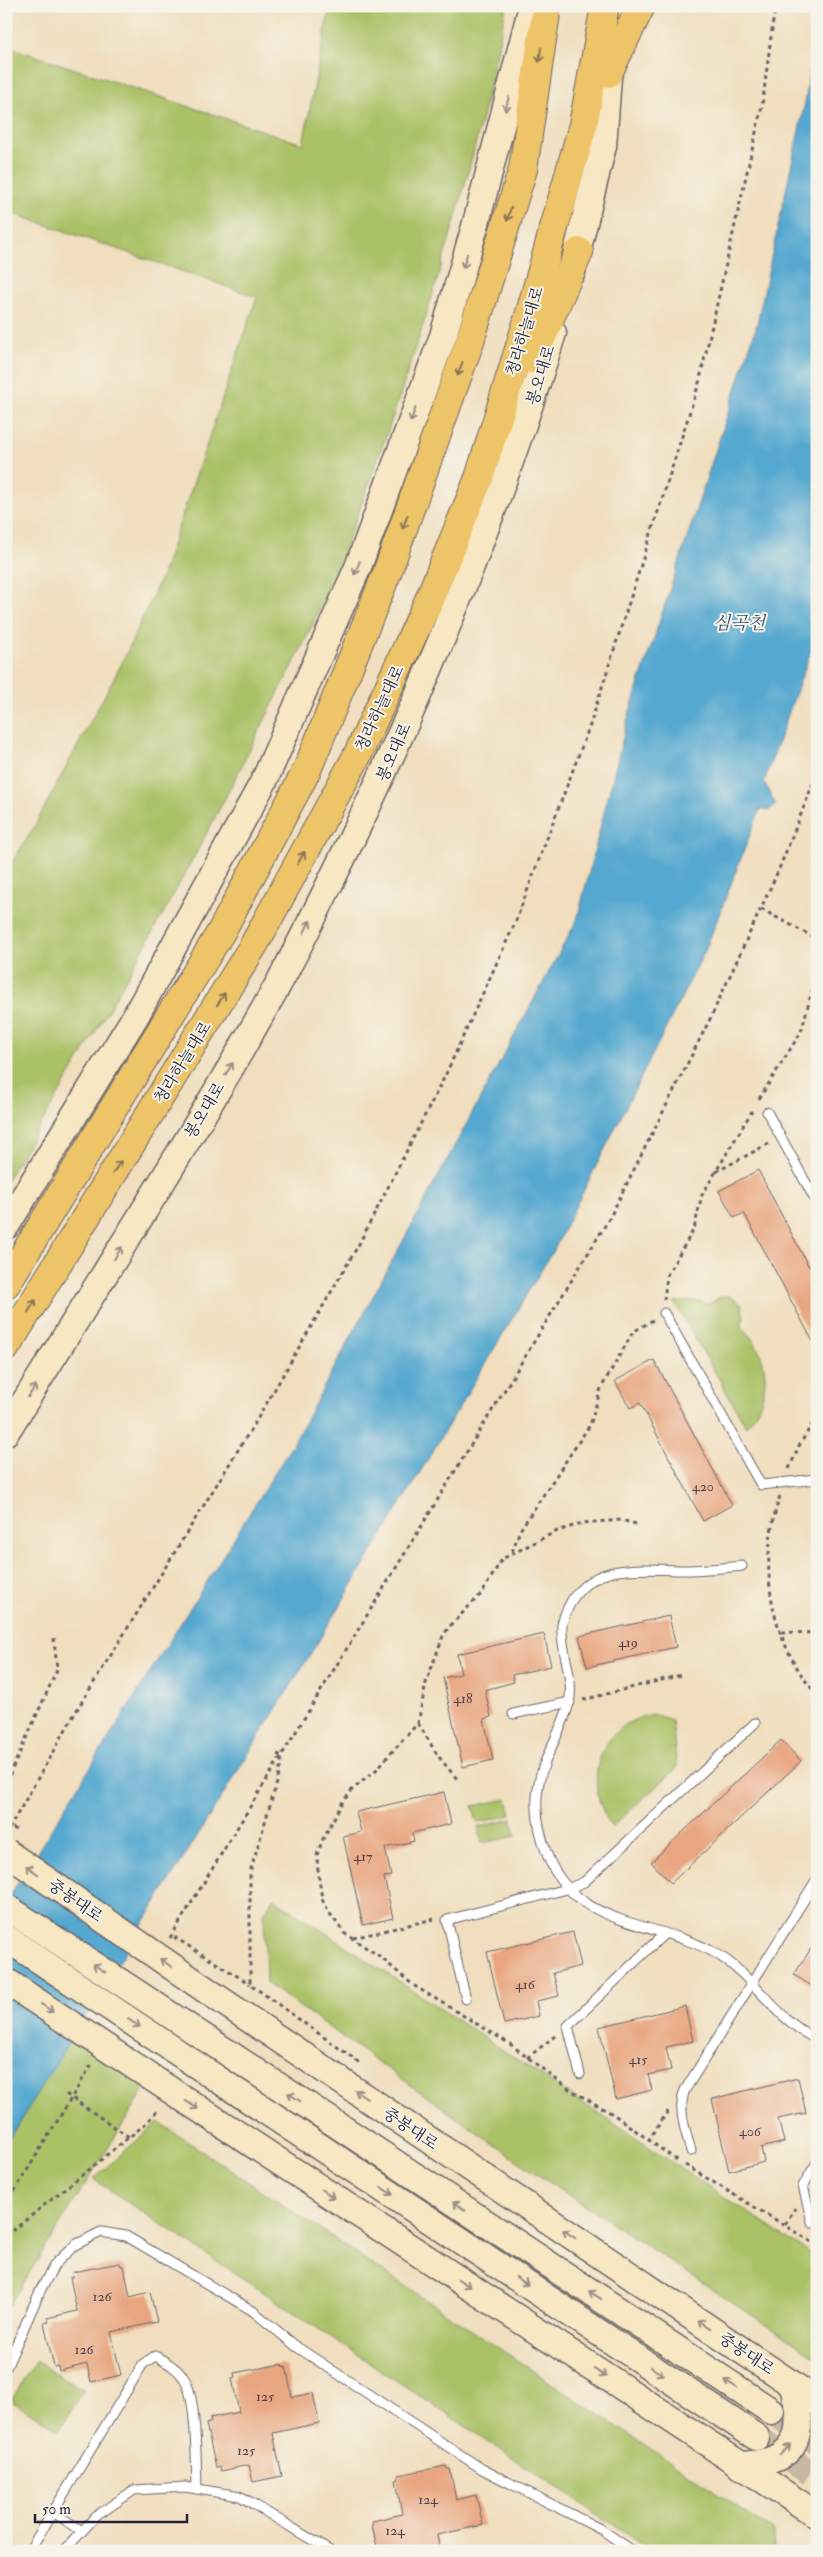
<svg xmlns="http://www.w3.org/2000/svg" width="823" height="2557" font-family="'IM FELL Double Pica','Noto Serif KR',serif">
  <rect width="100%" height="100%" fill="#f7f3e8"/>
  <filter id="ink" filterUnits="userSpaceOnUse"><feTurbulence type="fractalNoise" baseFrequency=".02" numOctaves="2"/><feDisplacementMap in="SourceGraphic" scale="10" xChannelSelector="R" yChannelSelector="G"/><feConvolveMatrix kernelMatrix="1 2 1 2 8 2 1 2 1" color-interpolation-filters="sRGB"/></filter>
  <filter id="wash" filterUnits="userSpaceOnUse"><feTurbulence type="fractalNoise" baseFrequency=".0096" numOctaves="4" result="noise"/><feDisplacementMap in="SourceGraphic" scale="20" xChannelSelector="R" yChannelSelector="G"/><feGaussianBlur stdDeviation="1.12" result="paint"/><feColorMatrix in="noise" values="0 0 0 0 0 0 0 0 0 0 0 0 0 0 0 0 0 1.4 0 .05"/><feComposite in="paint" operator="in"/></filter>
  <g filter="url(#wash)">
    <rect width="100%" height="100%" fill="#f0debe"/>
    <!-- green -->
    <g fill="#aac166" stroke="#667250">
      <path d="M330 6H506C483 131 447 253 407 374 381 453 353 532 319 609 302 651 279 691 259 731 183 885 96 1034 6 1181V872L33 829 121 665 162 575 257 297 6 211V46L303 144Z"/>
      <path d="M722 1296H730L741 1304 744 1317 741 1326C770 1353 774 1396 746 1426L674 1302 694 1301 709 1304Z"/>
      <path d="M652 1714 672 1720 677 1768 612 1827C581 1783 597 1726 652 1714Z"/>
      <polygon points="507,1799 511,1815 477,1823 473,1806"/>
      <polygon points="512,1819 516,1836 482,1843 478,1827"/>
      <polygon points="273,1898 817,2258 817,2358 531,2170 266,1983 264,1914"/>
      <polygon points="6,2000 152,2078 6,2310"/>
      <polygon points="158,2122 773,2530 774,2551 653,2551 93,2179"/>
      <polygon points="35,2361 84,2390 59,2430 11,2401"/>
    </g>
    <!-- water -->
    <polygon fill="#54a8d0" stroke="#3b6586" points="817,12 817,634 764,782 776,805 769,810 760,809 705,951 554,1249 324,1632 6,2144 6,1902 293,1444 577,920 629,714 756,328 805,103"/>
    <g id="blocks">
      <!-- building -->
      <g fill="#e8a57f">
        <polygon points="758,1170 809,1267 817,1263 817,1349 744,1213 734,1218 719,1191"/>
        <polygon points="654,1360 732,1505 703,1521 640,1403 630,1408 615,1381"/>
        <polygon points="669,1616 676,1647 587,1667 579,1636"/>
        <polygon points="544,1634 551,1666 512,1675 514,1682 485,1690 491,1717 484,1719 493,1760 463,1767 443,1678 461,1674 457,1654"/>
        <polygon points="781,1740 801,1761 671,1883 651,1862"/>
        <polygon points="444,1792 451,1824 412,1833 414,1841 385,1848 391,1876 384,1877 393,1918 363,1925 343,1836 361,1832 356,1812"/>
        <polygon points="573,1932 581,1966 553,1973 559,1996 536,2001 539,2016 504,2024 487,1952"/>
        <polygon points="817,1939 817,1989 794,1975"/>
        <polygon points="685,2006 693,2041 666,2047 671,2070 648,2075 652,2090 616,2099 599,2027"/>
        <polygon points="798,2078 806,2113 778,2119 784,2142 761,2148 764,2162 729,2171 712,2099"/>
        <polygon points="120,2263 121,2266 124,2266 130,2297 150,2292 157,2322 111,2332 121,2375 91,2382 87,2364 59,2371 58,2366 54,2367 44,2323 49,2322 47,2318 77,2311 70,2277 73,2277 72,2272"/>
        <polygon points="282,2364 283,2367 286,2366 292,2397 313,2393 319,2423 273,2433 282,2476 253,2482 249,2465 221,2471 220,2467 216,2467 206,2424 211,2422 210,2418 239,2412 232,2378 235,2377 234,2373"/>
        <polygon points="446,2466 447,2469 450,2469 456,2500 476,2495 483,2525 437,2535 440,2551 378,2551 372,2525 373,2521 402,2514 396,2480 399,2479 398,2475"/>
      </g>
    </g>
  </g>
  <g filter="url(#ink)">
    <use href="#blocks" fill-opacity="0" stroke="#6a6469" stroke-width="1"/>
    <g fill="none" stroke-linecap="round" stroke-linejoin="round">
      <!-- secondary-tunnel -->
      <g stroke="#c7b8a4" stroke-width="26" stroke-dasharray="26 13" stroke-linecap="butt">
        <polyline points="771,2411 817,2441"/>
        <polyline points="756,2437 817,2477"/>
      </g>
      <!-- lane casing -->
      <g stroke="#6a6469" stroke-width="11">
        <g id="lane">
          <polyline points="767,1112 817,1203"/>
          <polyline points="664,1313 761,1485 817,1479"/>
          <path d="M742 1566C723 1568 703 1570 683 1570 644 1570 597 1561 572 1600 568 1608 563 1616 562 1625 560 1651 575 1678 569 1703 562 1732 542 1758 538 1788 534 1812 539 1834 548 1857 578 1929 656 1920 715 1953 754 1975 778 2023 817 2039"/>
          <polyline points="513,1714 570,1702"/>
          <polyline points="466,1999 447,1920 567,1889 584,1882 755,1723"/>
          <polyline points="580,2074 568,2026 665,1933"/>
          <path d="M691 2151C686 2132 677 2109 685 2090L817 1879"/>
          <polyline points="812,2222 803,2186 817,2162"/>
          <polyline points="6,2368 41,2289 55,2264 75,2245 101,2232 126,2236 253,2311 297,2347 482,2469 602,2530 633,2551"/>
          <polyline points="53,2512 82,2531"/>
          <path d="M29 2551 143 2364 155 2356C166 2362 176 2367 183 2377 197 2393 196 2466 197 2489"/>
          <polyline points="64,2551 95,2517 134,2490 185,2487 240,2496 330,2551"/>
        </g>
      </g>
      <!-- secondary casing -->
      <g stroke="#6a6469" stroke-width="29">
        <g id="secondary">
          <polyline points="572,272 603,146 610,50"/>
          <polyline points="6,1226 135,1017 265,779 358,567 443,336 476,223 532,6"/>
          <path d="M6 1432C94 1290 185 1150 267 1004 294 958 317 909 341 861 425 691 496 515 553 333"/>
          <polyline points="206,1990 817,2401"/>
          <polyline points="184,2024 771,2411"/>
          <polyline points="171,2048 756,2437"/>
          <polyline points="152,2078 817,2515"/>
          <path d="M740 2466C750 2464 762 2463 771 2460 806 2449 801 2411 792 2384"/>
        </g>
      </g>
      <!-- highway casing -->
      <g stroke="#6a6469" stroke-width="30">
        <g id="highway">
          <polyline points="608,73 641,6"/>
          <polyline points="532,359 579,252"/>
          <polyline points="6,1284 221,932 307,770 387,573 469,344 523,169 547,6"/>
          <polyline points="6,1347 255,943 357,756 428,602 479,478 528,320 583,125 605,6"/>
        </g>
      </g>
      <!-- path -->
      <g stroke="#6a6469" stroke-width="3" stroke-dasharray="4 4" stroke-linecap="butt">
        <polyline points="761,909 817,939"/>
        <polyline points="759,1099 801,1032 817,972"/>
        <polyline points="716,1172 770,1143"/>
        <polyline points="664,1300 667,1275 694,1229 702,1195 752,1111"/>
        <polyline points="789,1469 799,1446 817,1416"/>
        <path d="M780 1496C757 1564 769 1640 817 1695"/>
        <polyline points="636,1524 621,1520 582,1523 555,1532 502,1559 482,1593 449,1627 443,1636 426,1683 418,1723 376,1770 352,1790 342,1803 323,1839 317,1855 318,1871 322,1899 328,1911 344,1933 379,1956 413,1985 510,2044 569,2089 613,2114 679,2162"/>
        <polyline points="512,1552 520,1530 590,1425 601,1388 633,1332 653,1320"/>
        <polyline points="782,1632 817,1633"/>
        <polyline points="583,1700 681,1675"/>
        <polyline points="418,1723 438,1756 458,1780"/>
        <polyline points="277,1754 282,1756 278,1779 250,1872 250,1984 361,2064"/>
        <polyline points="6,1783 57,1670 54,1638"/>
        <polyline points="9,1829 75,1713 261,1413 359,1244 445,1076 515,923 590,725 699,383 762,106 775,6"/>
        <polyline points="170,1938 609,1219 711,1017 779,869 817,774"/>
        <polyline points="353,1938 434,1919"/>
        <polyline points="527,2058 555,2036"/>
        <polyline points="66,2094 129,2137"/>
        <polyline points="648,2141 668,2111"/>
        <polyline points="685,2165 817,2245"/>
        <polyline points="6,2205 92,2064"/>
        <polyline points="785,2224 795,2208"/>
        <polyline points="6,2236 143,2126 157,2111"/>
      </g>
      <!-- lane -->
      <use href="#lane" stroke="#fff" stroke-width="9"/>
      <!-- secondary -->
      <use href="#secondary" stroke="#f8e7c3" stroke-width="26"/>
      <!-- highway -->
      <use href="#highway" stroke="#eec469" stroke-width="28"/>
      <!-- secondary-bridge casing -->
      <g stroke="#6a6469" stroke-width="29" stroke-linecap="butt">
        <g id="secondary-bridge">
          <polyline points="6,1852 206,1990"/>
          <polyline points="6,1907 184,2024"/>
          <polyline points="6,1938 171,2048"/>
          <polyline points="6,1981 152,2078"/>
        </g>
      </g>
      <!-- path-bridge -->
      <g stroke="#6a6469" stroke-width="3" stroke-dasharray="4 4" stroke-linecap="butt">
        <polyline points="6,1823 18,1831"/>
        <polyline points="174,1937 250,1984"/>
      </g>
      <!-- secondary-bridge -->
      <use href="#secondary-bridge" stroke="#f8e7c3" stroke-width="26"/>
    </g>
    <!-- one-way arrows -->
    <defs><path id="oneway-shaft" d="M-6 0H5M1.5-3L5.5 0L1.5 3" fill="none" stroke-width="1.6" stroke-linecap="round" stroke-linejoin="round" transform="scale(1.25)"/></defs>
    <g stroke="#887352">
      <use href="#oneway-shaft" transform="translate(540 55) rotate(98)"/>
      <use href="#oneway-shaft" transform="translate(509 214) rotate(107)"/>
      <use href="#oneway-shaft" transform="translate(460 369) rotate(110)"/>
      <use href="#oneway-shaft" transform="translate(405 522) rotate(110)"/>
      <use href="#oneway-shaft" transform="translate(301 858) rotate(-61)"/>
      <use href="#oneway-shaft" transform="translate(221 999) rotate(-58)"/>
      <use href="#oneway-shaft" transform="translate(117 1167) rotate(-58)"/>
      <use href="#oneway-shaft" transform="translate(32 1306) rotate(-58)"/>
    </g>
    <g stroke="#988e86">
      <use href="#oneway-shaft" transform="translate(507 104) rotate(104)"/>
      <use href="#oneway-shaft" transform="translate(465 261) rotate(107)"/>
      <use href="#oneway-shaft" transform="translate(413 415) rotate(110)"/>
      <use href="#oneway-shaft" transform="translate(357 568) rotate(112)"/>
      <use href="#oneway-shaft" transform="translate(307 927) rotate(-63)"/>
      <use href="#oneway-shaft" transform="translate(229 1069) rotate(-59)"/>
      <use href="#oneway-shaft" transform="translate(118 1253) rotate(-58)"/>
      <use href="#oneway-shaft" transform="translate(32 1391) rotate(-58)"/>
      <use href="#oneway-shaft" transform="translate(32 1870) rotate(-145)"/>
      <use href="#oneway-shaft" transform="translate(166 1963) rotate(-145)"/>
      <use href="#oneway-shaft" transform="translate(99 1968) rotate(-146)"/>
      <use href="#oneway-shaft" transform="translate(47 2008) rotate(34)"/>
      <use href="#oneway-shaft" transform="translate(134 2023) rotate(34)"/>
      <use href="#oneway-shaft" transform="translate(361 2094) rotate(-146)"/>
      <use href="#oneway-shaft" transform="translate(294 2097) rotate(-147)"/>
      <use href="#oneway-shaft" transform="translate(192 2105) rotate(33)"/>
      <use href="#oneway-shaft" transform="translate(387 2191) rotate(34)"/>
      <use href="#oneway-shaft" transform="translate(328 2194) rotate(33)"/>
      <use href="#oneway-shaft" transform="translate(459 2206) rotate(-147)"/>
      <use href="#oneway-shaft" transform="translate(569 2234) rotate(-146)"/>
      <use href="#oneway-shaft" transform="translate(522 2281) rotate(34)"/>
      <use href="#oneway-shaft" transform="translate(464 2283) rotate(33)"/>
      <use href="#oneway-shaft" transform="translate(595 2295) rotate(-147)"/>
      <use href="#oneway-shaft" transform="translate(704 2324) rotate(-146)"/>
      <use href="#oneway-shaft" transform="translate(657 2371) rotate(34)"/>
      <use href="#oneway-shaft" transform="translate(600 2373) rotate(33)"/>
      <use href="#oneway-shaft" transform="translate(731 2384) rotate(-147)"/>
      <use href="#oneway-shaft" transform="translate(785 2450) rotate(-44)"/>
    </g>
  </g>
  <g text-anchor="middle" stroke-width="4" stroke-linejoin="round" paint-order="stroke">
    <!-- number labels -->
    <g font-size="14" fill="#54434c">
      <text x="703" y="1491">420</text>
      <text x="628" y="1647">419</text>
      <text x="463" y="1703">418</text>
      <text x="363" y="1861">417</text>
      <text x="525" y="1989">416</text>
      <text x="638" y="2064">415</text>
      <text x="750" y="2136">406</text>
      <text x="102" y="2301">126</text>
      <text x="84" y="2354">126</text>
      <text x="265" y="2401">125</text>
      <text x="246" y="2455">125</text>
      <text x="428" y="2504">124</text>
      <text x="395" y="2535">124</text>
    </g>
    <!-- street labels -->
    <g font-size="16" fill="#22223b" stroke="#f7f3e8">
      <text transform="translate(524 331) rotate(-73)" y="6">청라하늘대로</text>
      <text transform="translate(540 375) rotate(-73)" y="6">봉오대로</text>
      <text transform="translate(379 708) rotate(-65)" y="6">청라하늘대로</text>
      <text transform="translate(393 752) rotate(-66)" y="6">봉오대로</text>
      <text transform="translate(182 1062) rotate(-58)" y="6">청라하늘대로</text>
      <text transform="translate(204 1110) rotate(-59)" y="6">봉오대로</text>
      <text transform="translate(76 1900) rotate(35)" y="6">중봉대로</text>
      <text transform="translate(411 2128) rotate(34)" y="6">중봉대로</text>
      <text transform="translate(747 2353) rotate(34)" y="6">중봉대로</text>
    </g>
    <!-- water labels -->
    <g font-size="18" font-style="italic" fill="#365877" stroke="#f7f3e8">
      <text x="739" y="629">심곡천</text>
    </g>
  </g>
  <!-- margin -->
  <rect width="823" height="2557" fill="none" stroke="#f7f3e8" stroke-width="25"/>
  <!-- scale -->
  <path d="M35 2514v8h152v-8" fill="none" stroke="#22223b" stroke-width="2.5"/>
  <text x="42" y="2514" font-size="15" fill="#22223b" stroke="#f7f3e8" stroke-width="4" paint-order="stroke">50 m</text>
</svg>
